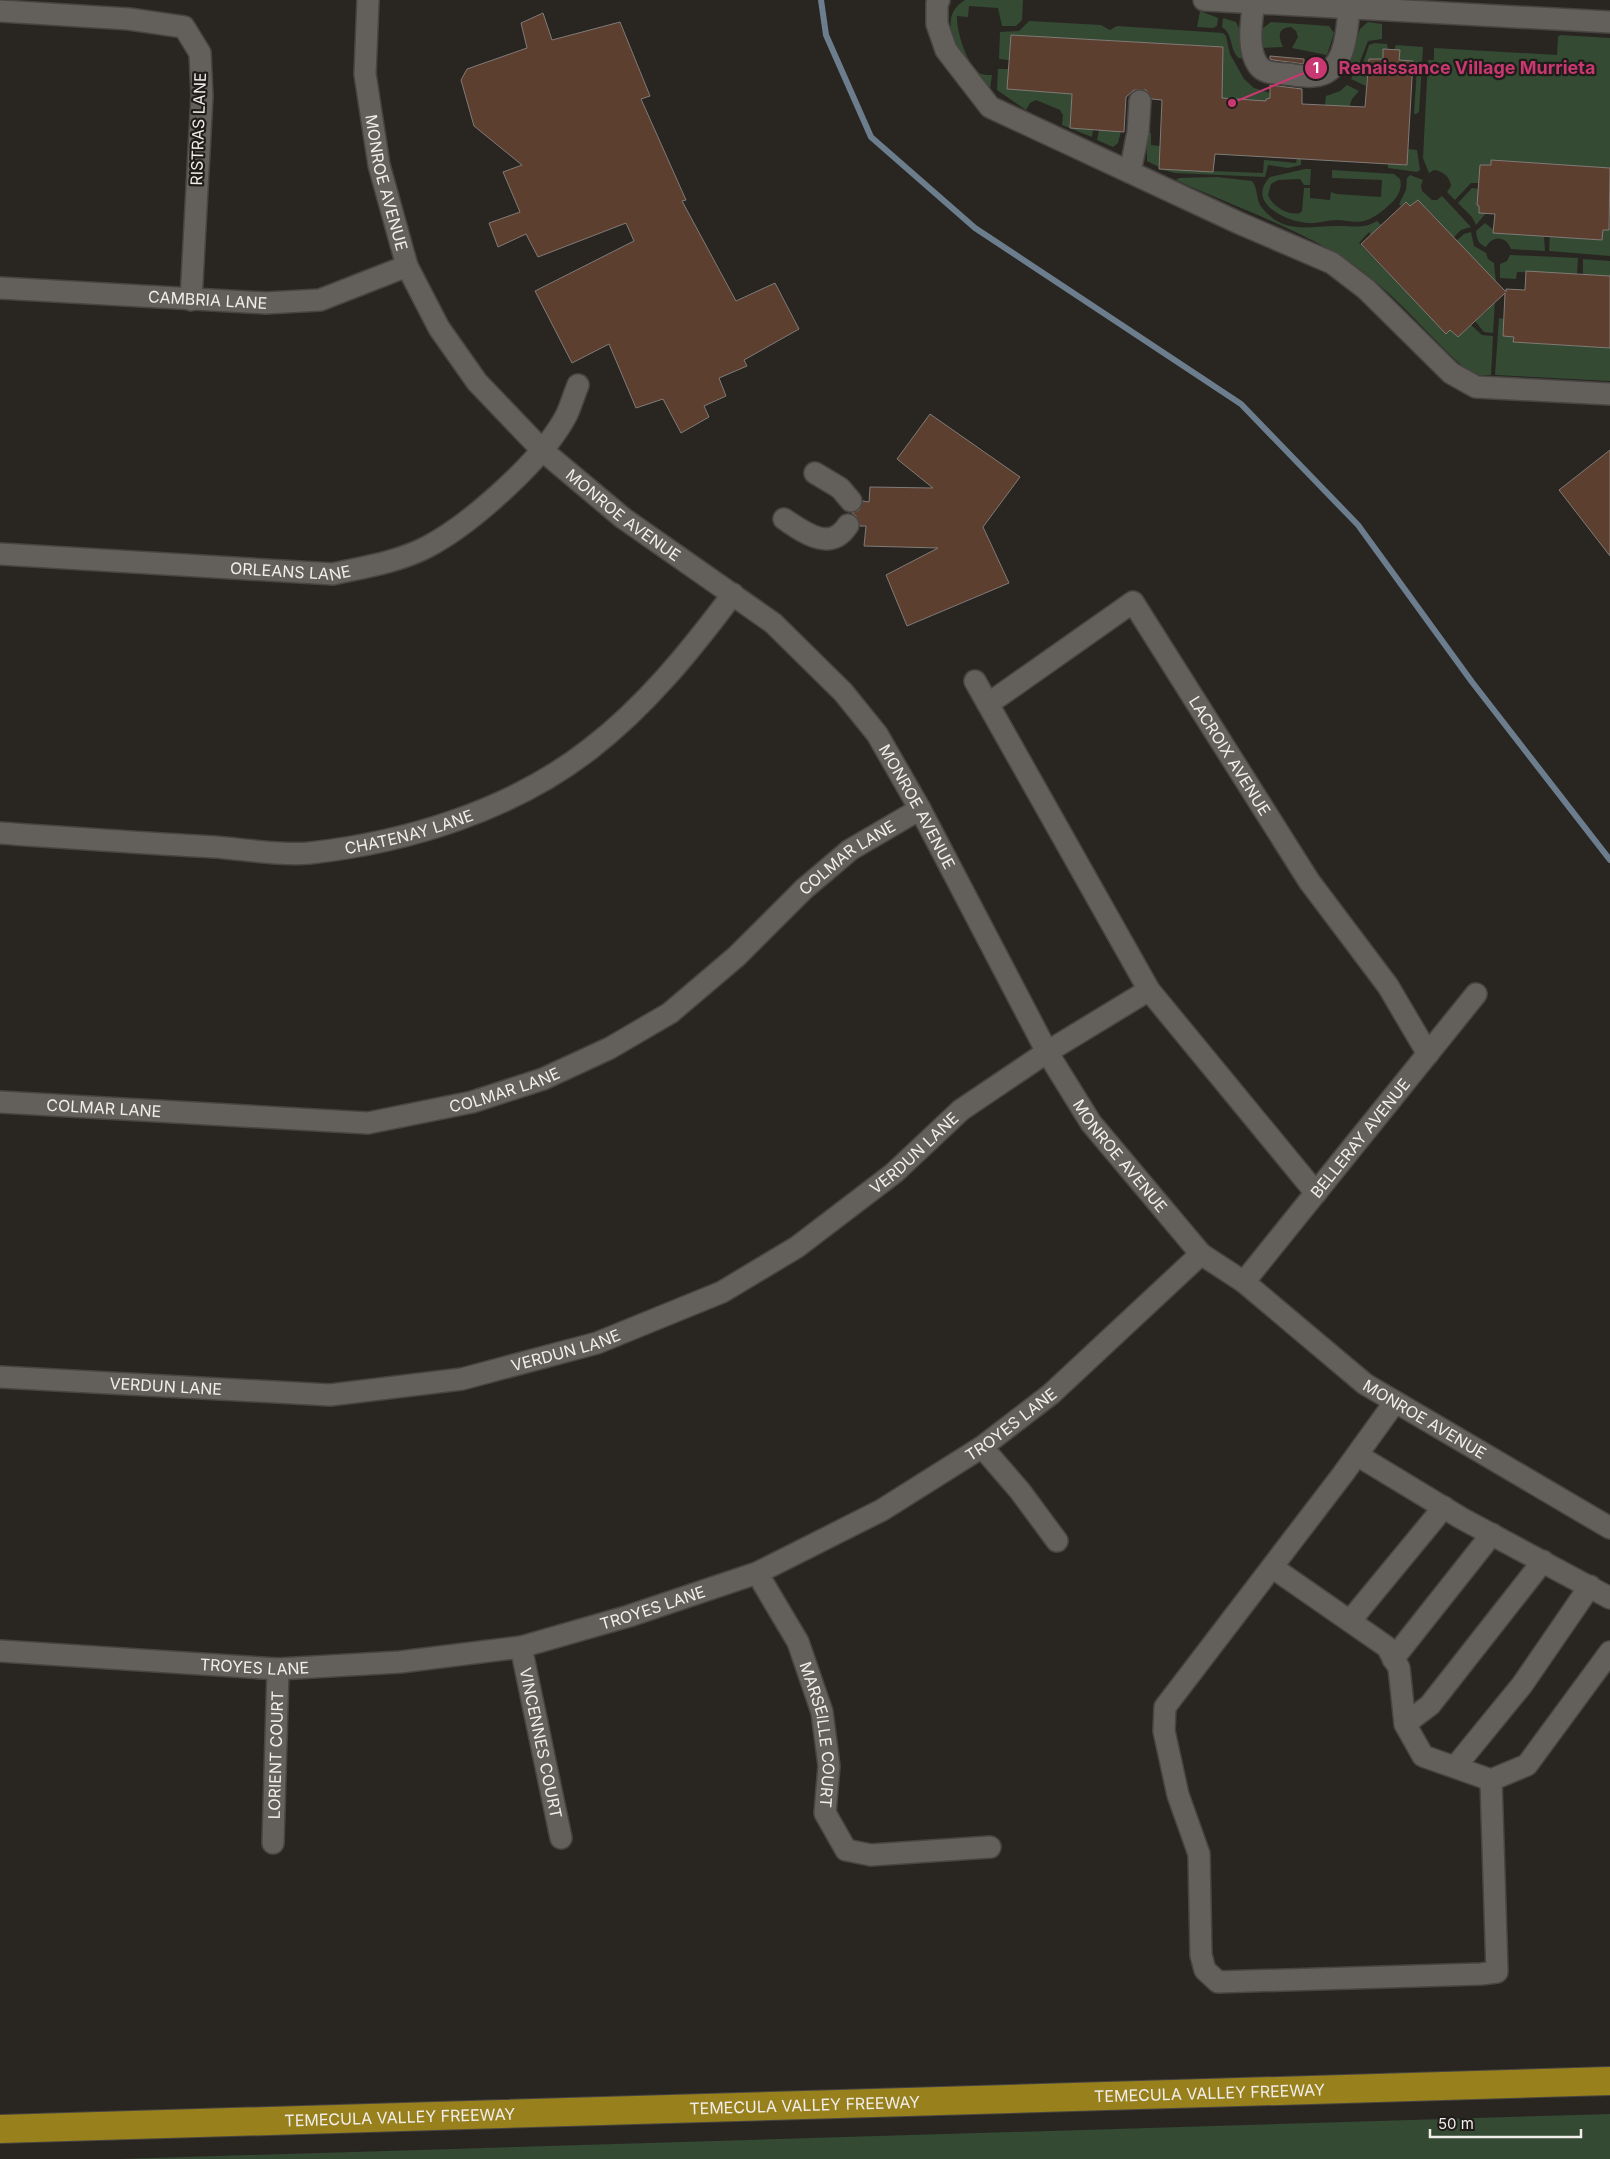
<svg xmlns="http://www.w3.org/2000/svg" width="1610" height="2159" font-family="Inter,sans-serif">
  <rect width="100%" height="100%" fill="#292622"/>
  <!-- green -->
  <g fill="#344a33">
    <path d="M965 0H1023L1022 20 1016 26H1002L998 8 969 6 968 17 957 16C956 30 967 66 981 74 984 75 989 75 992 75L990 89C972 70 928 22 965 0Z"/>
    <polygon points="1200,11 1218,18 1217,26 1213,28 1197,27"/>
    <path d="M1223 18 1236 22 1239 28 1245 59 1239 58C1229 50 1234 35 1222 27Z"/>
    <polygon points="1029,21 1101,25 1110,30 1117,26 1223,33 1226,36 1230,54 1244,79 1254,88 1270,93 1270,98 1266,99 1266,101 1219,98 1223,47 1011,35 1009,60 999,59 1000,32 1019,31"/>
    <path d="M1271 22 1329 26 1334 33 1327 55 1292 48 1298 37 1296 31 1291 27C1276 28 1279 38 1283 47L1259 48 1263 28Z"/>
    <polygon points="1368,22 1382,24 1382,39 1368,41 1359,64 1353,67 1348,66 1360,29"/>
    <path d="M1560 35 1610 38V168L1491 160V165L1479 183H1471L1455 200 1447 192 1451 186C1450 177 1443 171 1434 170L1429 173 1423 158 1428 60H1434V48L1557 55 1558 37Z"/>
    <polygon points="1375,43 1387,44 1388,49 1383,49 1383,59 1369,59 1366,86 1351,79 1354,73 1362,66 1369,45"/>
    <polygon points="1396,45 1423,47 1419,112 1416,114 1414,114 1417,67 1413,66 1413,61 1399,60 1400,51 1394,50"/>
    <polygon points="998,69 1009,69 1008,89 1072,94 1070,128 1093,129 1092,137 1062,125 1063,115 1060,110 1036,100 1030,103 1026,110 997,90"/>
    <polygon points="1347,85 1359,91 1352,99 1349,107 1325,105 1326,96 1340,91"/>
    <polygon points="1099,130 1121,131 1118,143 1113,147 1097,140"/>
    <polygon points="1147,133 1151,133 1151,145 1160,146 1159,167 1147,161"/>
    <polygon points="1408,149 1417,150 1420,170 1417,172 1388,168 1388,164 1406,165"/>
    <polygon points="1297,158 1301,159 1301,165 1288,168 1268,165 1265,177 1175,173 1159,169 1263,173 1264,160 1296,163"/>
    <path d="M1305 169H1311L1310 185H1304L1300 179 1278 180 1271 184 1268 195C1272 206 1288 216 1300 213L1302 211 1304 188H1310V198L1330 200 1331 192 1336 194 1381 197 1382 180 1332 178V170L1394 174 1400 179C1403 189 1397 199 1389 205 1383 211 1375 217 1367 220 1357 224 1347 220 1337 220 1327 220 1317 224 1307 223 1284 221 1246 202 1270 177Z"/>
    <polygon points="1410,175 1423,180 1421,185 1422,191 1432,200 1437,200 1442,196 1471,227 1461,230 1452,239 1449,232 1418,200 1410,206 1406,202 1401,206 1399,204 1406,190 1407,178"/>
    <path d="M1217 177 1252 181C1259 189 1255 201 1263 209 1286 236 1311 225 1339 226 1354 226 1364 229 1377 221L1381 225 1371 235 1369 232 1359 243 1446 333 1450 330 1458 337 1471 325 1482 335 1493 336 1491 375H1478L1468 371C1429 337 1397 295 1354 265 1305 231 1231 205 1176 180L1179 178Z"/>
    <polygon points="1472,188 1478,189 1486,213 1476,225 1472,217 1458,203"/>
    <path d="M1485 223 1494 230V233L1544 236 1545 251 1511 249C1506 236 1493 235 1486 247 1478 244 1477 239 1476 231Z"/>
    <polygon points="1610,223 1610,256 1549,251 1550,233 1557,237 1602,240 1603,230 1609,230"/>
    <polygon points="1471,232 1474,246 1486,253 1488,259 1494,263 1496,283 1458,242 1455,242 1464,234"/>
    <polygon points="1510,255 1578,258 1577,274 1517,272 1516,279 1500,278 1500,264 1507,261"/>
    <polygon points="1583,259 1610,261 1610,276 1583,278"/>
    <polygon points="1495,298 1493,333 1484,332 1475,321 1487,311"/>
    <polygon points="1499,318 1504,319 1503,336 1514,337 1514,342 1610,348 1610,381 1495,375"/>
    <polygon points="1610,2114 1610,2159 119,2159"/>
  </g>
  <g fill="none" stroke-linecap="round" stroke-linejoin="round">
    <!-- stream -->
    <polyline stroke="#6c7e8d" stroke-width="6" points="821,0 826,35 871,137 975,228 1241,404 1358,525 1472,682 1610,860"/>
  </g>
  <!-- building -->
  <g fill="#5d3f2f" stroke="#807b78">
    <polygon points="543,13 552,40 620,22 650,96 641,99 686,200 682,201 736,301 775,283 799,329 744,360 747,366 719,378 726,396 704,406 709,417 681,433 663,399 636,408 609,344 572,363 535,291 634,241 626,223 538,257 526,234 498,247 489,223 520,212 503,172 522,165 474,126 461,80 467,69 527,48 521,23"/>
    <polygon points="1011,35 1223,47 1222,98 1266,101 1266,99 1270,98 1270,85 1302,89 1302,104 1365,107 1369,59 1383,59 1383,49 1400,50 1399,60 1413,61 1407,165 1215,154 1213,172 1159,169 1162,100 1152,99 1146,90 1134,90 1126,97 1124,132 1070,128 1072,94 1007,89"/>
    <polygon points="1270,56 1304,59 1304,64 1273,60 1270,59"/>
    <polygon points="1491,160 1610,168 1609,230 1603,230 1602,240 1493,233 1495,214 1479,213 1479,206 1477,205 1480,165 1491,165"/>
    <polygon points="1418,200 1506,292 1506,289 1525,290 1526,271 1610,276 1610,348 1513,342 1514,337 1503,336 1505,293 1458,337 1450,330 1446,334 1361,244 1406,202 1410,206"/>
    <polygon points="930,414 1020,477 983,527 1009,583 907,626 886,575 938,548 864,546 866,526 860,526 856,516 852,513 859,510 863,501 869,502 870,487 933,488 897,459"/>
    <polygon points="1610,450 1610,556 1559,490"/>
  </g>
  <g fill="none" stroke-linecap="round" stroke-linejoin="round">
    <!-- minor casing -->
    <g stroke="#474441" stroke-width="24">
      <g id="minor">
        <path id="s1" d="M368 0 365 74 379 165 407 266 439 328 477 382 542 450 623 518 773 623 843 692 877 734 920 809 1047 1052 1091 1123 1201 1254 1244 1282 1365 1384 1610 1528"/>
        <polyline points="939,0 937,3 937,24 946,50 990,107 1239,223 1332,263 1366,289 1451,373 1476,387 1610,394"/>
        <polyline points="1204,0 1610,22"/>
        <path d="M1254 0C1252 19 1246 48 1258 65 1264 74 1276 73 1286 74 1295 75 1304 77 1313 76 1346 74 1347 31 1349 8"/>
        <polyline points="0,11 129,19 184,27 200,53 202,96 191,300"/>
        <polyline points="1130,172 1138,132 1140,101"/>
        <path id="s2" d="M0 288 266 303 320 300 407 266"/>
        <polyline points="815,473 840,488 851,501"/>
        <path d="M784 519C804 532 830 553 848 525"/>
        <path id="s3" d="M0 554 333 574C365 567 398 562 427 547 471 524 545 458 567 414 571 405 574 395 578 385"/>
        <polyline points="975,681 1149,990 1316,1193"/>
        <path id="s4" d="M988 704 1133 602 1309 881 1388 986 1428 1054"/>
        <path id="s5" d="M0 833C72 838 143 843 215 847 242 849 284 856 310 853 408 842 512 810 590 749 646 706 691 650 733 594"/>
        <path id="s6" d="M0 1102 368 1123 472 1102 543 1079 610 1048 670 1013 737 956 804 889 850 850 920 809"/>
        <path id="s7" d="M1244 1282 1476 994"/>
        <path id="s8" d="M0 1377 330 1395 462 1379 597 1343 722 1292 797 1247 894 1173 961 1110 1047 1052 1149 990"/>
        <polyline points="1395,1402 1343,1474 1165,1707 1164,1731 1178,1795 1199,1854 1201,1955 1205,1970 1218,1982 1481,1974 1497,1972 1491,1780"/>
        <polyline points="982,1447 1020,1491 1057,1541"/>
        <polyline points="1357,1455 1461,1518 1610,1598"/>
        <polyline points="1272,1567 1387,1647 1399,1668 1405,1724 1423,1756 1491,1780 1527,1765 1610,1652"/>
        <path id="s9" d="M757 1573 798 1642 822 1712 829 1766 825 1813 846 1850 871 1855 990 1847"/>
        <polyline points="1350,1621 1444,1507"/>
        <path id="s10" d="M521 1647 561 1838"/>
        <path id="s11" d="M0 1651 278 1669 400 1662 521 1647 629 1616 757 1573 882 1510 982 1447 1051 1394 1201 1254"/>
        <polyline points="1393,1659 1492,1534"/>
        <polyline points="1405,1724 1430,1705 1543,1561"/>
        <polyline points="1455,1767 1522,1685 1590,1586"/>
        <path id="s12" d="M273 1843 278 1669"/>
      </g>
    </g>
    <!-- highway casing -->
    <g stroke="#474441" stroke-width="30">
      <g id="highway">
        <path id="s13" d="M0 2129 1610 2081"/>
      </g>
    </g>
    <!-- minor -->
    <use href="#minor" stroke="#635f5b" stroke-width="21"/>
    <!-- highway -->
    <use href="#highway" stroke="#98801d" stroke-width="28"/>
  </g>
  <g text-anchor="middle" stroke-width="4.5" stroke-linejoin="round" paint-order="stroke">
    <!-- street labels -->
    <g font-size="16" fill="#f0edeb" stroke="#1f1c19">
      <text transform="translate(198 129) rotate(-88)" y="6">RISTRAS LANE</text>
      <text dy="6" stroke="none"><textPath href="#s1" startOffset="185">MONROE AVENUE</textPath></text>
      <text dy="6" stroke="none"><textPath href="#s2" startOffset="208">CAMBRIA LANE</textPath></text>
      <text dy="6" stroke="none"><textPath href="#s1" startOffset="605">MONROE AVENUE</textPath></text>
      <text dy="6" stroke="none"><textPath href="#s3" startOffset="291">ORLEANS LANE</textPath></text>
      <text dy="6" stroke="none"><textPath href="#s4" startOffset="359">LACROIX AVENUE</textPath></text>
      <text dy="6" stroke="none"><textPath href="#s1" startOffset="1025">MONROE AVENUE</textPath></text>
      <text dy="6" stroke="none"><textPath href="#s5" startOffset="412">CHATENAY LANE</textPath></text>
      <text dy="6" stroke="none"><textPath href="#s6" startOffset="929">COLMAR LANE</textPath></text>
      <text dy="6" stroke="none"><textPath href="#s6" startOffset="509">COLMAR LANE</textPath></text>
      <text dy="6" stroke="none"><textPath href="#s6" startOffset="104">COLMAR LANE</textPath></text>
      <text dy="6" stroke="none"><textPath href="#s7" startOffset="185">BELLERAY AVENUE</textPath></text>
      <text dy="6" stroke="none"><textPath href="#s8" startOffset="976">VERDUN LANE</textPath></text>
      <text dy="6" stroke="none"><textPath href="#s1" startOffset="1430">MONROE AVENUE</textPath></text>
      <text dy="6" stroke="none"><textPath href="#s8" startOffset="571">VERDUN LANE</textPath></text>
      <text dy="6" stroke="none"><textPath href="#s8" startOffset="166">VERDUN LANE</textPath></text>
      <text dy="6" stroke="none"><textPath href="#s1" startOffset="1836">MONROE AVENUE</textPath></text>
      <text dy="6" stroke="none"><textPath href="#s11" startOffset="1065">TROYES LANE</textPath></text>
      <text dy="6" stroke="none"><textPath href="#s11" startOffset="660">TROYES LANE</textPath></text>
      <text dy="6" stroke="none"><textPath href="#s11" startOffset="255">TROYES LANE</textPath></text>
      <text dy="6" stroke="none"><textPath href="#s9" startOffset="176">MARSEILLE COURT</textPath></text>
      <text dy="6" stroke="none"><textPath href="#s10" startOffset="98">VINCENNES COURT</textPath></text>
      <text dy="6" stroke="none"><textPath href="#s12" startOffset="88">LORIENT COURT</textPath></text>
      <text dy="6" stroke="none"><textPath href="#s13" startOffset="1210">TEMECULA VALLEY FREEWAY</textPath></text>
      <text dy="6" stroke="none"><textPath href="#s13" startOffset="805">TEMECULA VALLEY FREEWAY</textPath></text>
      <text dy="6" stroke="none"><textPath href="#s13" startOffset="400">TEMECULA VALLEY FREEWAY</textPath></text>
    </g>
  </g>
  <!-- callouts -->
  <path fill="none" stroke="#c93871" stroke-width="2" d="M1232 103L1316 68"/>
  <g fill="#c93871" stroke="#1f1c19" stroke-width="2">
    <circle cx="1232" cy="103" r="5"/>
    <circle cx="1316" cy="68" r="12"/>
  </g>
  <g font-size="15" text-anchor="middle" font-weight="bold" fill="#fff">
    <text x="1316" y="73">1</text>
  </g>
  <g font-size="18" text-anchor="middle" font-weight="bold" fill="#c93871" stroke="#1f1c19" stroke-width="4.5" stroke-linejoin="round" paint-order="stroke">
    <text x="1467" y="74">Renaissance Village Murrieta</text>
  </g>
  <!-- scale -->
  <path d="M1430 2129v8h151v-8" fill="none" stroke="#f0edeb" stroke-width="2.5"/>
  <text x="1438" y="2129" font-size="15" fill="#f0edeb" stroke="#1f1c19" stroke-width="4" paint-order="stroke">50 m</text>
</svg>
